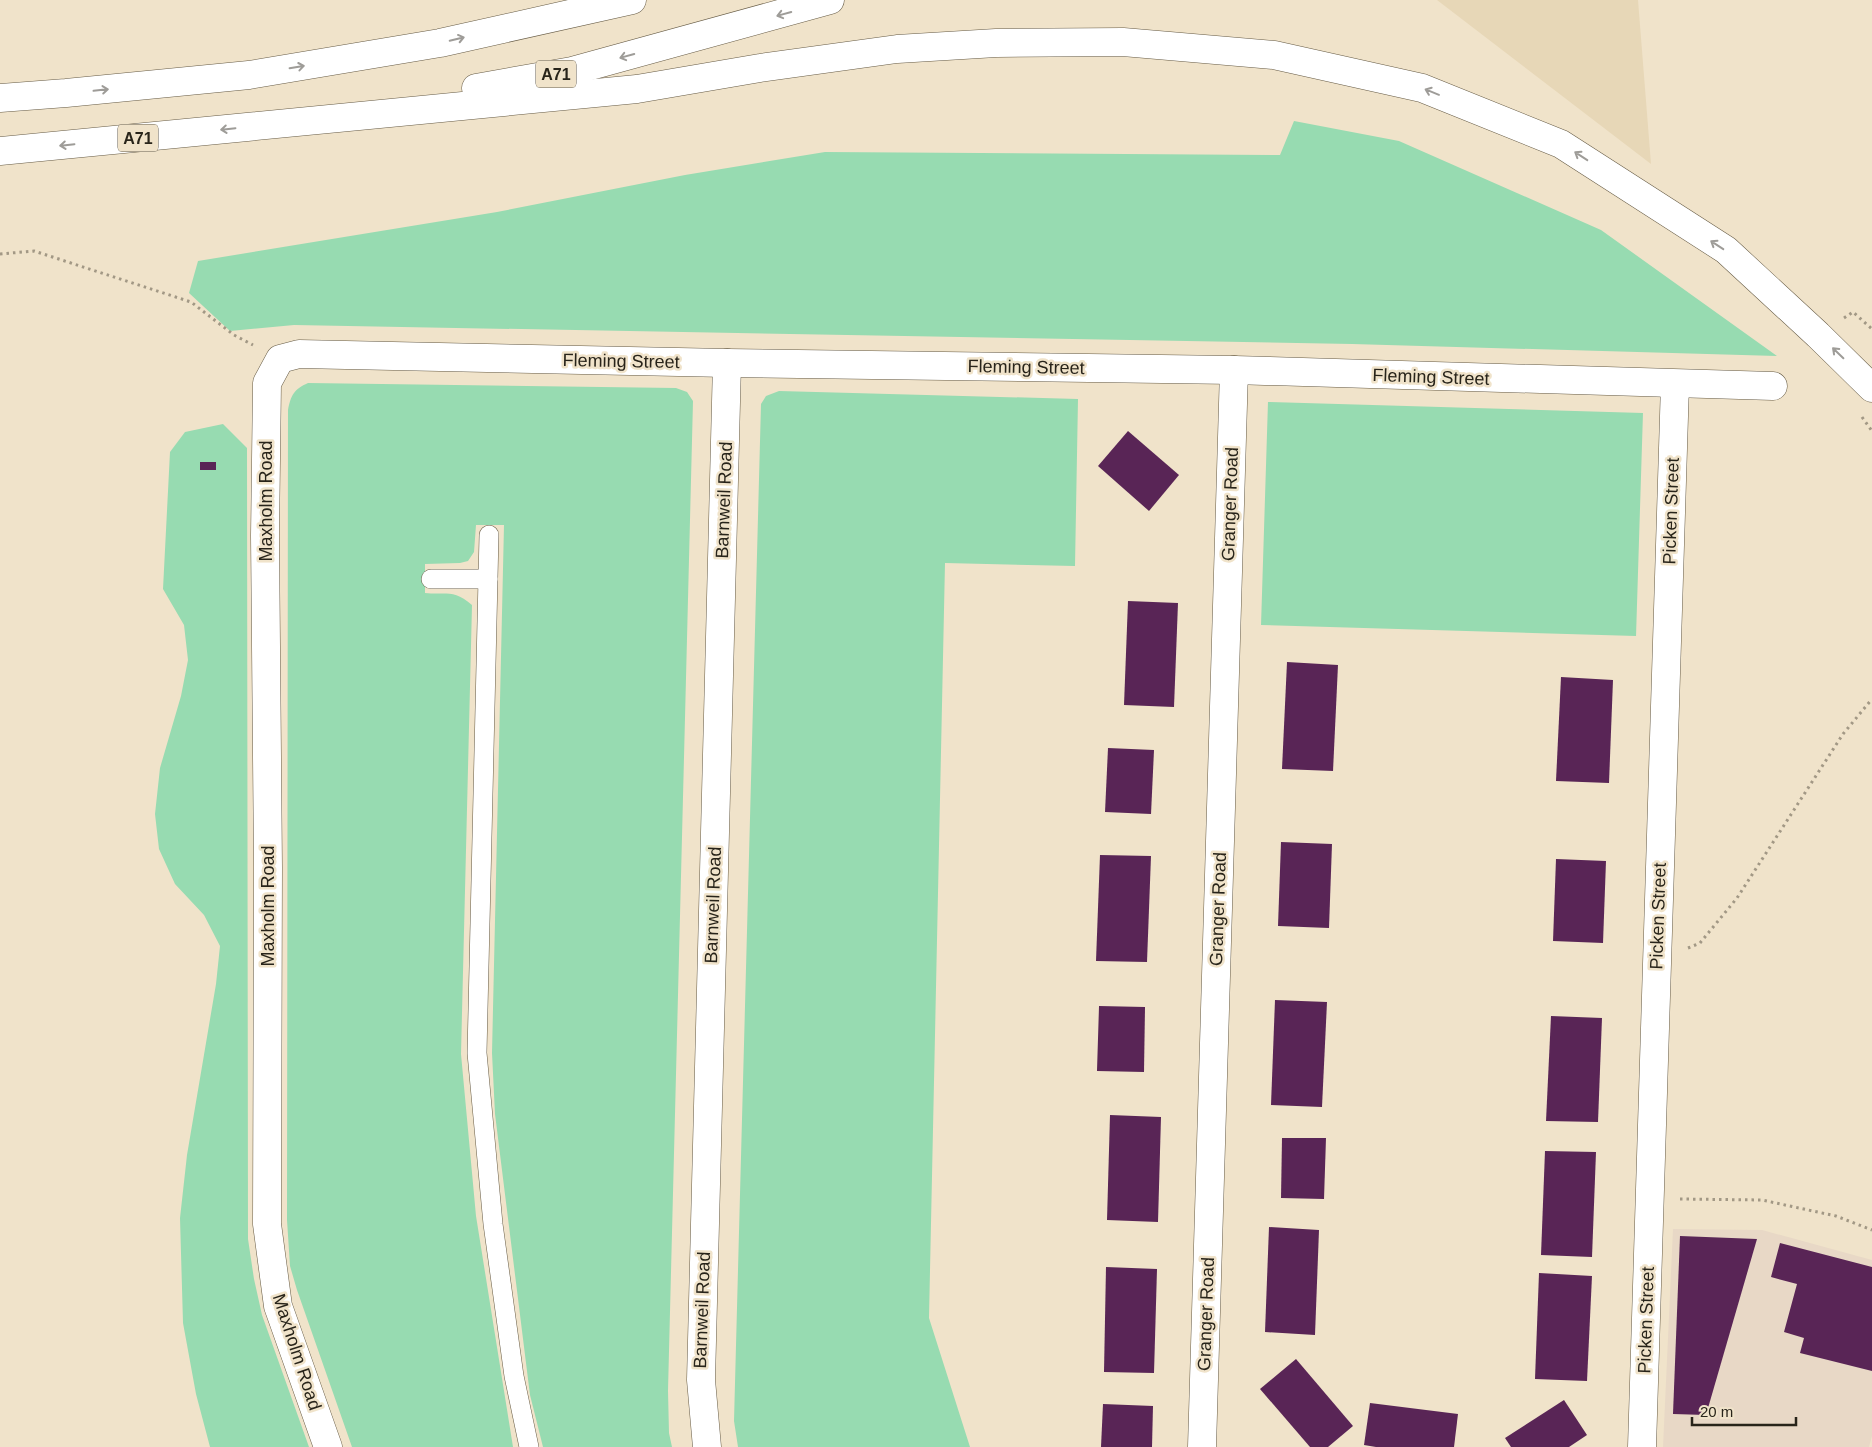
<svg xmlns="http://www.w3.org/2000/svg" width="1872" height="1447" font-family="Helvetica,sans-serif">
  <rect width="100%" height="100%" fill="#f0e3ca"/>
  <!-- commercial -->
  <polygon fill="#e8d8c6" points="1673,1229 1762,1230 1872,1260 1872,1436 1869,1447 1663,1447"/>
  <!-- built -->
  <polygon fill="#e7d7b7" points="1437,0 1638,0 1651,164"/>
  <!-- green -->
  <g fill="#97dbb1">
    <polygon points="1294,121 1399,141 1601,230 1777,356 1352,344 294,325 230,331 189,293 198,261 497,212 685,175 825,152 1280,155"/>
    <path d="M308 383 676 388 687 392 693 401 668 1391 669 1433 672 1447H543L530 1395 495 1114 492 1053 504 525H476L474 552 468 561 460 563 425 564V593C446 595 454 589 472 605L461 1054 476 1216 513 1447H352L297 1290 290 1266 287 1220 288 410C291 395 294 389 308 383Z"/>
    <polygon points="779,391 1078,399 1075,566 945,563 929,1318 970,1447 738,1447 734,1421 735,1383 761,404 766,396"/>
    <polygon points="1268,402 1643,413 1636,636 1261,625"/>
    <polygon points="223,424 247,448 248,1239 254,1279 262,1315 309,1447 210,1447 196,1394 183,1323 180,1218 187,1155 216,984 220,946 204,915 175,884 159,849 155,814 160,768 181,696 188,660 184,625 163,589 170,452 185,432"/>
  </g>
  <!-- building -->
  <g fill="#592556">
    <polygon points="1128,431 1179,475 1149,511 1098,466"/>
    <rect x="200" y="462" width="16" height="8"/>
    <polygon points="1128,601 1178,603 1174,707 1124,705"/>
    <polygon points="1287,662 1338,665 1333,771 1282,769"/>
    <polygon points="1561,677 1613,680 1609,783 1556,781"/>
    <polygon points="1108,748 1154,750 1151,814 1105,812"/>
    <polygon points="1281,842 1332,844 1329,928 1278,926"/>
    <polygon points="1100,855 1151,856 1147,962 1096,961"/>
    <polygon points="1556,859 1606,861 1603,943 1553,941"/>
    <polygon points="1275,1000 1327,1002 1322,1107 1271,1105"/>
    <polygon points="1099,1006 1145,1007 1144,1072 1097,1071"/>
    <polygon points="1551,1016 1602,1018 1598,1122 1546,1121"/>
    <polygon points="1110,1115 1161,1117 1158,1222 1107,1220"/>
    <polygon points="1282,1138 1326,1138 1324,1199 1281,1198"/>
    <polygon points="1545,1151 1596,1152 1592,1257 1541,1255"/>
    <polygon points="1269,1227 1319,1230 1315,1335 1265,1332"/>
    <polygon points="1680,1236 1757,1239 1706,1415 1673,1414"/>
    <polygon points="1780,1243 1872,1267 1872,1371 1800,1353 1804,1338 1784,1332 1797,1284 1771,1277"/>
    <polygon points="1106,1267 1157,1269 1154,1373 1104,1372"/>
    <polygon points="1539,1273 1592,1276 1587,1381 1535,1379"/>
    <polygon points="1296,1359 1353,1426 1328,1447 1310,1447 1260,1389"/>
    <polygon points="1564,1400 1587,1435 1569,1447 1511,1447 1505,1438"/>
    <polygon points="1370,1403 1458,1414 1454,1447 1376,1447 1364,1445"/>
    <polygon points="1103,1404 1153,1406 1152,1447 1101,1447"/>
  </g>
  <g fill="none" stroke-linecap="round" stroke-linejoin="round">
    <!-- service casing -->
    <g stroke="#665b45" stroke-width="20">
      <g id="service">
        <polyline points="489,535 477,1053 493,1224 514,1376 529,1447"/>
        <polyline points="431,579 488,579"/>
      </g>
    </g>
    <!-- minor casing -->
    <g stroke="#665b45" stroke-width="29">
      <g id="minor">
        <polyline points="328,1447 278,1306 267,1224 268,867 265,536 267,383 280,359 299,354 727,363 1234,370 1773,386"/>
        <polyline points="707,1447 701,1380 727,363"/>
        <polyline points="1202,1447 1234,370"/>
        <polyline points="1642,1447 1675,384"/>
      </g>
    </g>
    <!-- primary casing -->
    <g stroke="#665b45" stroke-width="29">
      <g id="primary">
        <polyline points="476,88 572,71 830,0"/>
        <polyline points="0,98 66,93 249,75 440,43 632,0"/>
        <polyline points="0,151 637,89 760,68 897,49 996,43 1123,42 1274,55 1422,88 1561,144 1726,250 1818,335 1872,388"/>
      </g>
    </g>
    <!-- path -->
    <g stroke="#a29885" stroke-width="3" stroke-dasharray="2.5 4" stroke-linecap="butt">
      <polyline points="0,254 34,251 191,302 234,335 253,345"/>
      <polyline points="1844,318 1853,312 1872,329"/>
      <polyline points="1862,417 1872,431"/>
      <polyline points="1688,948 1700,943 1737,898 1843,734 1872,699"/>
      <polyline points="1680,1199 1762,1200 1836,1216 1872,1230"/>
    </g>
    <!-- service -->
    <use href="#service" stroke="#fff" stroke-width="19"/>
    <!-- minor -->
    <use href="#minor" stroke="#fff" stroke-width="28"/>
    <!-- primary -->
    <use href="#primary" stroke="#fff" stroke-width="28"/>
  </g>
  <!-- one-way arrows -->
  <defs><path id="oneway-shaft" d="M-6 0H5M1.5-3L5.5 0L1.5 3" fill="none" stroke-width="1.6" stroke-linecap="round" stroke-linejoin="round" transform="scale(1.25)"/></defs>
  <g stroke="#9e9c98">
    <use href="#oneway-shaft" transform="translate(784 14) rotate(165)"/>
    <use href="#oneway-shaft" transform="translate(457 39) rotate(-13)"/>
    <use href="#oneway-shaft" transform="translate(627 56) rotate(165)"/>
    <use href="#oneway-shaft" transform="translate(297 67) rotate(-9)"/>
    <use href="#oneway-shaft" transform="translate(101 90) rotate(-6)"/>
    <use href="#oneway-shaft" transform="translate(1432 92) rotate(-158)"/>
    <use href="#oneway-shaft" transform="translate(228 129) rotate(174)"/>
    <use href="#oneway-shaft" transform="translate(67 145) rotate(174)"/>
    <use href="#oneway-shaft" transform="translate(1581 156) rotate(-147)"/>
    <use href="#oneway-shaft" transform="translate(1717 245) rotate(-147)"/>
    <use href="#oneway-shaft" transform="translate(1838 353) rotate(-136)"/>
  </g>
  <g text-anchor="middle" stroke-width="5" stroke-linejoin="round" paint-order="stroke">
    <!-- shield labels -->
    <g fill="#f0e3ca" stroke="#645d4f" stroke-width="1">
      <rect x="536" y="60.5" width="40" height="27" rx="4"/>
      <rect x="118" y="124.5" width="40" height="27" rx="4"/>
    </g>
    <g font-size="16" font-weight="bold" fill="#28241a">
      <text x="556" y="80">A71</text>
      <text x="138" y="144">A71</text>
    </g>
    <!-- street labels -->
    <g font-size="18" fill="#28241a" stroke="#f0e3ca">
      <text transform="translate(621 361) rotate(1)" y="6">Fleming Street</text>
      <text transform="translate(1026 367) rotate(1)" y="6">Fleming Street</text>
      <text transform="translate(1431 377) rotate(2)" y="6">Fleming Street</text>
      <text transform="translate(724 500) rotate(-88)" y="6">Barnweil Road</text>
      <text transform="translate(266 501) rotate(-90)" y="6">Maxholm Road</text>
      <text transform="translate(1230 504) rotate(-88)" y="6">Granger Road</text>
      <text transform="translate(1671 511) rotate(-88)" y="6">Picken Street</text>
      <text transform="translate(713 905) rotate(-88)" y="6">Barnweil Road</text>
      <text transform="translate(268 906) rotate(-90)" y="6">Maxholm Road</text>
      <text transform="translate(1218 909) rotate(-88)" y="6">Granger Road</text>
      <text transform="translate(1658 916) rotate(-88)" y="6">Picken Street</text>
      <text transform="translate(702 1310) rotate(-88)" y="6">Barnweil Road</text>
      <text transform="translate(1206 1314) rotate(-88)" y="6">Granger Road</text>
      <text transform="translate(1646 1320) rotate(-88)" y="6">Picken Street</text>
      <text transform="translate(297 1352) rotate(72)" y="6">Maxholm Road</text>
    </g>
  </g>
  <!-- scale -->
  <path d="M1692 1417v8h104v-8" fill="none" stroke="#28241a" stroke-width="2.5"/>
  <text x="1700" y="1417" font-size="15" fill="#28241a" stroke="#f0e3ca" stroke-width="4" paint-order="stroke">20 m</text>
</svg>
